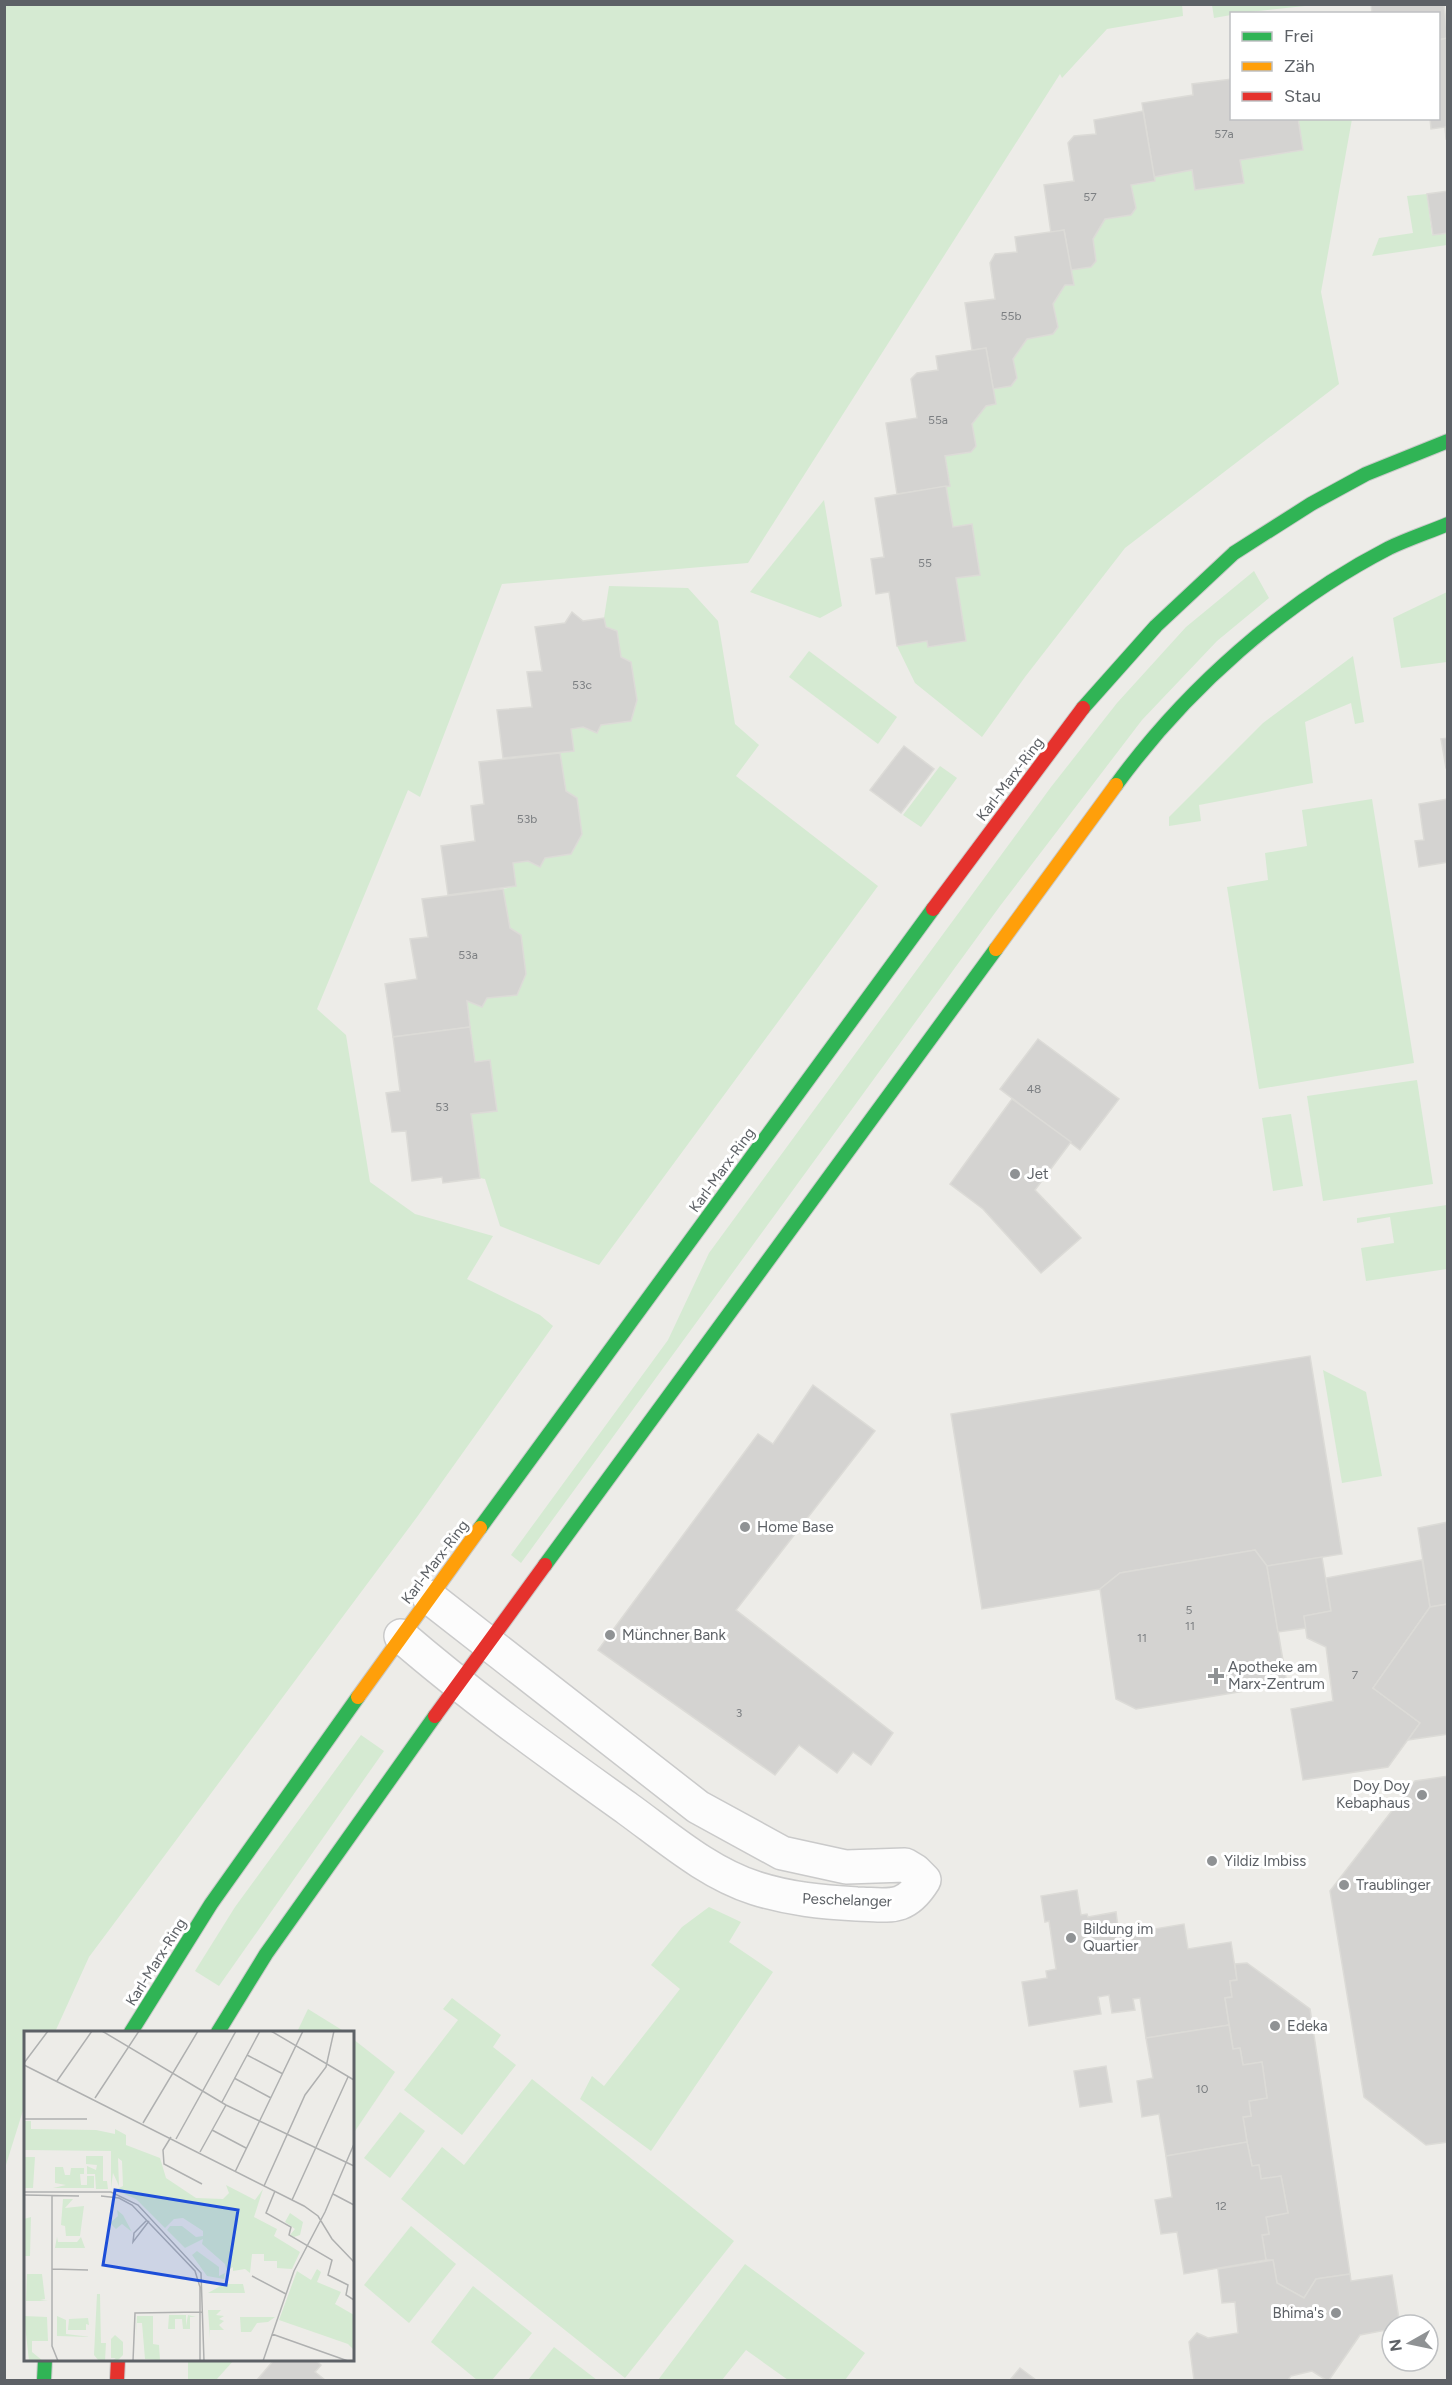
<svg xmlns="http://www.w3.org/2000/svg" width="1452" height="2385" font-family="Figtree,sans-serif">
  <rect width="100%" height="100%" fill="#edece8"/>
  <!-- green -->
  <g fill="#d5ead2">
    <polygon points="5,4 1182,4 1183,16 1107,29 1062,78 1060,74 748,563 502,584 420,797 408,790 317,1009 346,1035 370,1182 415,1214 493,1236 467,1279 540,1315 553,1326 417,1517 89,1957 55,2032 26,2032 25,2104 5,2168"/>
    <polygon points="1212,5 1212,4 1314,5 1232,14 1231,15 1214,18"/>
    <polygon points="1298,119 1352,119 1321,292 1339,384 1125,548 1025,677 982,737 915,683 897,646 927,641 956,578 980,574 972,525 953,527 946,487 950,486 945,456 971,452 976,445 972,424 986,406 996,404 993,389 1011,386 1017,379 1013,359 1027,339 1053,334 1058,327 1053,304 1065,285 1073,284 1071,270 1091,267 1096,261 1093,239 1105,219 1131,215 1135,208 1131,185 1154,181 1154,177 1192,170 1196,190 1244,183 1240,160 1303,149"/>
    <polygon points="1427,194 1432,235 1447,233 1447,245 1372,256 1379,238 1413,233 1407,196"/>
    <polygon points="824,500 842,606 820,618 750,592"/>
    <polygon points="1254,571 1269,598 1217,641 1142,720 1000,906 521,1563 511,1555 668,1340 709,1253 1051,787 1117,703 1186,627"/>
    <polygon points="609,586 688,588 718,621 735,724 759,745 736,776 878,886 599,1265 500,1226 485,1179 480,1178 471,1114 497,1111 490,1061 475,1062 467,1001 482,1007 487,998 517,995 526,974 521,936 510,928 503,889 516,886 513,863 571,854 582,834 577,798 566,791 560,753 573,751 571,729 583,727 597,733 601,725 631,721 637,700 631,662 621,657 617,631 606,627 604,618"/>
    <polygon points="1447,592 1447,662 1401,668 1393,618"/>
    <polygon points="809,651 897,717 878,744 789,677"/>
    <polygon points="1353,656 1364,722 1355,724 1351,703 1305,722 1313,783 1199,805 1201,821 1169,826 1169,817 1263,723"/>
    <polygon points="940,766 957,778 921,827 903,815"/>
    <polygon points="1372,799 1414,1063 1259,1089 1227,887 1268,880 1265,853 1307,846 1302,810"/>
    <polygon points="1417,1080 1433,1184 1323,1201 1307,1096"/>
    <polygon points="1291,1114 1303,1186 1273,1191 1262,1118"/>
    <polygon points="1447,1205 1447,1269 1366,1281 1361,1248 1394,1243 1390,1217 1357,1223 1357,1218"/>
    <polygon points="1323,1370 1366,1392 1382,1476 1342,1483"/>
    <polygon points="361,1735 384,1751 219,1986 195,1971 235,1907"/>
    <polygon points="709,1907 741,1922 729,1942 773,1972 651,2151 580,2099 592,2076 604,2086 680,1989 651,1965 682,1927"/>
    <polygon points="452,1998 501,2035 493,2047 516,2065 462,2135 404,2090 458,2020 443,2009"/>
    <polygon points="308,2009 342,2030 345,2032 297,2032"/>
    <polygon points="353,2039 395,2072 353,2134"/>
    <polygon points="532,2079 734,2241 625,2378 401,2199 442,2147 464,2165"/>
    <polygon points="400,2112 425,2131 390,2178 364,2158"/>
    <polygon points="411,2226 456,2264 409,2323 364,2285"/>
    <polygon points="745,2264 865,2353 845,2380 788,2380 746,2350 722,2380 658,2380"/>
    <polygon points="473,2286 532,2333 492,2380 477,2380 431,2342"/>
    <polygon points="554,2347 597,2380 528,2380"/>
    <polygon points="188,2360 234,2360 216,2380 188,2380"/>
  </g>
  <!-- building -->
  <g fill="#d4d3d1" stroke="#dcdbd7" stroke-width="1.5">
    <polygon points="1371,4 1444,5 1448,38 1438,40 1438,14 1372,14"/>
    <polygon points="1448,38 1448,139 1446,139 1445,127 1431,129 1430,118 1438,118 1438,40"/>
    <polygon points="1232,79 1232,118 1298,118 1303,150 1240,160 1244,183 1195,190 1192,170 1154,177 1142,103 1193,95 1192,84"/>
    <polygon points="1143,111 1155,181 1131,185 1136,208 1131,215 1105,219 1093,239 1096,261 1091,267 1071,270 1064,230 1051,233 1044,185 1074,181 1068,143 1074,136 1096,134 1094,120"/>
    <polygon points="1448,191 1448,233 1433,235 1427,194"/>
    <polygon points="1064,230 1074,285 1065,285 1053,304 1058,327 1053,334 1027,339 1013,359 1017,378 1011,386 993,389 986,348 972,350 965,303 995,299 990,263 995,254 1017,252 1015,237"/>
    <polygon points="986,348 996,404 986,406 972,424 976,446 971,452 945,456 950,486 897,494 886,423 917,418 911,379 917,373 938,370 936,356"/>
    <polygon points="946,486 953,527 972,524 980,575 956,578 966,641 928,647 927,641 897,646 889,592 876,594 871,559 884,557 875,498"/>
    <polygon points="572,612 583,621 604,618 606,627 617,631 621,657 631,662 637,700 631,721 601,725 597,733 583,727 571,729 574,751 503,758 497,710 532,707 527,672 542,671 535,627 565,623"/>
    <polygon points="1448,738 1448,768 1446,768 1441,739"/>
    <polygon points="904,746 934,769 901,813 870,790"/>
    <polygon points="560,753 566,791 577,798 582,834 571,854 545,858 540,867 528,861 513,863 516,886 448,895 441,846 475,841 471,806 484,804 479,762"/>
    <polygon points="1448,799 1448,862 1419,867 1415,841 1424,840 1419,804"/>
    <polygon points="503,889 510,928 521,935 526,974 517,995 487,998 482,1007 467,1001 470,1027 393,1037 385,984 417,979 410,939 428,937 422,899"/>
    <polygon points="470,1027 475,1062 490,1060 497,1111 471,1114 480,1178 443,1183 442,1177 412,1181 406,1131 392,1132 386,1093 400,1091 393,1037"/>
    <polygon points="1038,1039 1119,1099 1080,1150 1000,1089"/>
    <polygon points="1012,1099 1071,1142 1035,1190 1081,1238 1041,1273 983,1209 950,1184"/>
    <polygon points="1310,1356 1342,1554 1267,1566 1255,1550 1120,1573 1100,1589 982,1609 951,1414"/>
    <polygon points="813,1385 875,1431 736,1610 893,1733 871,1765 853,1752 837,1773 799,1745 775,1775 598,1650 758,1434 773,1444"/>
    <polygon points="1448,1522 1448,1604 1430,1607 1418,1528"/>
    <polygon points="1255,1550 1267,1566 1287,1684 1136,1709 1116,1699 1100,1589 1120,1573"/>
    <polygon points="1322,1557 1331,1611 1304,1616 1306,1628 1278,1632 1267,1566"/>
    <polygon points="1422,1560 1430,1607 1373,1688 1420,1723 1388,1767 1303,1780 1291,1709 1333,1701 1326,1647 1307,1638 1304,1616 1331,1611 1326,1578"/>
    <polygon points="1448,1604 1448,1734 1408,1740 1420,1723 1373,1688 1430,1607"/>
    <polygon points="1448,1776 1448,2142 1426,2145 1364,2097 1330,1891 1415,1781"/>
    <polygon points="1077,1890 1081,1915 1087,1914 1088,1917 1116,1912 1119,1935 1184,1924 1188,1949 1231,1942 1237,1980 1230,1981 1232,1997 1225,1998 1229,2025 1146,2038 1140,1998 1133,1999 1135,2010 1112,2013 1109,1995 1098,1997 1101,2014 1029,2026 1022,1982 1047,1978 1046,1971 1056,1969 1049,1921 1045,1922 1041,1896"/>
    <polygon points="1247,1963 1310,2009 1350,2274 1316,2279 1304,2298 1277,2283 1273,2260 1266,2260 1262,2235 1269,2234 1266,2217 1288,2213 1281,2176 1261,2179 1259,2165 1252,2166 1247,2142 1243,2117 1251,2116 1249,2101 1267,2098 1262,2062 1243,2065 1240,2048 1233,2049 1225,1998 1232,1997 1230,1981 1237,1980 1235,1964"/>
    <polygon points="1229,2025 1233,2049 1240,2048 1243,2065 1262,2062 1267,2098 1249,2101 1251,2116 1243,2117 1247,2142 1166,2156 1159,2114 1142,2117 1137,2081 1153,2078 1146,2038"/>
    <polygon points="1106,2066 1112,2102 1080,2107 1074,2071"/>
    <polygon points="1247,2142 1252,2166 1259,2165 1261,2179 1281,2176 1288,2213 1266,2217 1269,2234 1262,2235 1266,2260 1184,2274 1177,2232 1161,2234 1155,2200 1172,2197 1166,2156"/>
    <polygon points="1273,2260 1277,2283 1304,2298 1316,2279 1350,2274 1351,2281 1392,2275 1400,2325 1392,2325 1392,2329 1360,2335 1329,2380 1326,2380 1312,2371 1291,2376 1288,2380 1194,2380 1189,2342 1197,2333 1208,2338 1238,2333 1235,2302 1222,2303 1218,2269"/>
    <polygon points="274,2360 315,2360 321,2365 315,2372 325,2380 257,2380"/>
    <polygon points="1020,2368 1036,2380 1010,2380"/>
  </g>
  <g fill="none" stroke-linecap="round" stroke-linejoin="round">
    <!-- street casing -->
    <g stroke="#cacaca" stroke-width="36">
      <path id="street" d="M401 1636C474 1699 550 1753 628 1809 668 1838 708 1873 755 1888 789 1899 822 1902 857 1904 890 1905 905 1911 924 1880L915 1871 905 1865 846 1867 782 1853 698 1807 429 1597"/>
    </g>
    <!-- fast casing -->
    <g stroke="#c9c9c8" stroke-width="16">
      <g id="fast">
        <polyline points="1083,708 1156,626 1234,553 1311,504 1366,474 1448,441"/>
        <path d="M1116 785C1186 689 1284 602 1389 548 1408 539 1429 532 1448 524"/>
        <polyline points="480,1528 933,909"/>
        <polyline points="545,1565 996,949"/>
        <polyline points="131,2032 211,1904 358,1697"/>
        <polyline points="218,2032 266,1954 435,1716"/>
        <polyline points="44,2380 45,2360"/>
      </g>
    </g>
    <!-- slow casing -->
    <g stroke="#c9c9c8" stroke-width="16">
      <g id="slow">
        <polyline points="996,949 1116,785"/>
        <polyline points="358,1697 480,1528"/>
      </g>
    </g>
    <!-- jam casing -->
    <g stroke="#c9c9c8" stroke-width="16">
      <g id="jam">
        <polyline points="933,909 1083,708"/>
        <polyline points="435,1716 545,1565"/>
        <polyline points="117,2380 118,2360"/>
      </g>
    </g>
    <!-- street -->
    <use href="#street" stroke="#fcfcfc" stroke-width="33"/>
    <!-- fast -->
    <use href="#fast" stroke="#30b455" stroke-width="14"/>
    <!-- slow -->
    <use href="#slow" stroke="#ff9f0a" stroke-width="14"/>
    <!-- jam -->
    <use href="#jam" stroke="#e5322d" stroke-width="14"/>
  </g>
  <!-- markers -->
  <g fill="#8f9294" stroke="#fff" stroke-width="2">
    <circle cx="1015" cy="1174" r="6"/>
    <circle cx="745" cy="1527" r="6"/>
    <circle cx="610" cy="1635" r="6"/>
    <path d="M1213 1667h6v6h6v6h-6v6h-6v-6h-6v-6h6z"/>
    <circle cx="1422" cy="1795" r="6"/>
    <circle cx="1212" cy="1861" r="6"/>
    <circle cx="1344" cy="1885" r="6"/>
    <circle cx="1071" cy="1938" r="6"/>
    <circle cx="1275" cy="2026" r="6"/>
    <circle cx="1336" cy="2313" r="6"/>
  </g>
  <g text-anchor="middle" stroke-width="6" stroke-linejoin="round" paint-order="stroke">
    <!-- number labels -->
    <g font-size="12" fill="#7c7f82">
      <text x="1224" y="138">57a</text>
      <text x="1090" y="201">57</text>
      <text x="1011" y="320">55b</text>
      <text x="938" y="424">55a</text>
      <text x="925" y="567">55</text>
      <text x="582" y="689">53c</text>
      <text x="527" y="823">53b</text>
      <text x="468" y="959">53a</text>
      <text x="1034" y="1093">48</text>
      <text x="442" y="1111">53</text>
      <text x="1189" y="1614">5</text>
      <text x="1190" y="1630">11</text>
      <text x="1142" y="1642">11</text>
      <text x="1355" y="1679">7</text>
      <text x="739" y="1717">3</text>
      <text x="1202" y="2093">10</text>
      <text x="1221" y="2210">12</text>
    </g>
    <!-- street labels -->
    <g font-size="15" fill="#5d6166" stroke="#fff">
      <text transform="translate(1010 779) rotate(-53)" y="5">Karl-Marx-Ring</text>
      <text transform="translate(722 1170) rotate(-54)" y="5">Karl-Marx-Ring</text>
      <text transform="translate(435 1562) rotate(-53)" y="5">Karl-Marx-Ring</text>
      <text transform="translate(847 1900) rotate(2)" y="5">Peschelanger</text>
      <text transform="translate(156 1962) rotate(-58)" y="5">Karl-Marx-Ring</text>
    </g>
    <!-- poi labels -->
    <g font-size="15" fill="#5d6166" stroke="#fff" text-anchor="start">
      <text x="1027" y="1179">Jet</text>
      <text x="757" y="1532">Home Base</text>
      <text x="622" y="1640">Münchner Bank</text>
      <text x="1228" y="1672">Apotheke am<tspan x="1228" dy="17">Marx-Zentrum</tspan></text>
      <text x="1410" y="1791" text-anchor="end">Doy Doy<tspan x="1410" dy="17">Kebaphaus</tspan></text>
      <text x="1224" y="1866">Yildiz Imbiss</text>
      <text x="1356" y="1890">Traublinger</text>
      <text x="1083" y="1934">Bildung im<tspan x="1083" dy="17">Quartier</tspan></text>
      <text x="1287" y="2031">Edeka</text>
      <text x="1324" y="2318" text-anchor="end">Bhima's</text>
    </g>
  </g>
  <!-- overview -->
  <g transform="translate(24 2031)">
    <rect width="330" height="330" fill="#edece8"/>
    <path d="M0 90H7V98L72 99 91 103V98L102 104V114L136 127 142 147 172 167 199 168 205 162 202 154 231 169 239 158 230 186 253 198 250 205 276 221 268 238 253 237V230H240V223H228L226 242 221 238 209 240V236L203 240 201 233 178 213 179 208 161 217 143 199 146 195H158L172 206 179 205V200L159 187 150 188 141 197 112 168 91 159 99 155 98 130 94 127 95 155 89 142 87 157V120L0 119ZM62 125H79V150H83L84 158H72L71 143H63V135L72 139 73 134 62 133ZM0 126H11L9 157H1ZM31 136H39L41 144H46L47 137H60V143H56L57 154H63V145H70V157H29L42 154 31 152ZM39 168H49L41 177 60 175 56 205H42L41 195 37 194ZM93 179 99 184 108 201 98 193 92 198 86 192 94 185ZM266 182 279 191 276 204 270 206 266 204 271 198 261 191ZM7 186 6 225H0V188ZM33 206 34 211H53L57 206 61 217H31ZM173 220 195 236V245L201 242 200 248 183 245 168 224ZM293 238 297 241 293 251 317 261 311 273 330 284V319L324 313 255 289 273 240 287 249ZM3 243H18L21 268 16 269 24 270H2ZM200 253H219L221 262H184ZM73 263H76L77 312H82L81 330H75L70 324ZM184 279H197L192 284 200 285 195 288 200 290 195 294 200 299H186V307ZM145 284H162V295L164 284 172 286H166V298H159L158 288H151V298H144ZM0 285 23 286 24 310H8V321L19 330H5ZM33 285 42 289V303L67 306 33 305ZM113 285H129V313L135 314 136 329 142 330 121 328 118 292H113L112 307ZM216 286H251L244 291 233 292 227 301H217ZM45 288 64 287 65 294 62 293V299H44ZM91 304 99 311V324L93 330H87L92 327H87V308Z" fill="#d5ead2"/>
    <path fill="none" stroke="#afb0b0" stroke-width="1.5" d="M78 0 202 74 330 135M247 0 330 49M223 24 259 43M0 32 24 0M0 34 280 175 294 185 308 208 330 231M210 47 247 67M33 50 68 0M71 67 115 0M198 71 236 0M0 88H63M119 92 174 0M188 99 222 117M147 106 139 119 140 133 178 153M152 108 212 0M176 121 202 74M211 141 279 0M240 155 281 64 302 36 310 0M251 160 242 182 267 196 265 204 308 229 304 244 324 254 322 264 330 269M0 161H87L114 174 177 242 180 330M309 163 330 174M0 164 55 165M28 164V315L34 330M77 165 95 167 108 174 171 240 176 256V330M268 169 324 46M123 189 110 202 109 211 125 190M28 238 64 239M228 245 262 263M248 303 324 330M109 330 111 282 178 281M239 330 270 240 301 181 330 113"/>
    <path fill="#1d4ed8" fill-opacity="0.15" stroke="#1d4ed8" stroke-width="3" d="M91 159 214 179 202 254 79 234Z"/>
    <rect width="330" height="330" fill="none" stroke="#5d6166" stroke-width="3"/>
  </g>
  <!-- border -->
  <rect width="1452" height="2385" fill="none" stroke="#5d6166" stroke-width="12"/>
  <!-- legend -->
  <rect x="1230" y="12" width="210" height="108" fill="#ffffff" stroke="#bec0c2" stroke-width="1.5"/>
  <rect x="1242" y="32" width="30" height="9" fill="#30b455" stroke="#bec0c2" stroke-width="1.5"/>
  <text x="1284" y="42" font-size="18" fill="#5d6166">Frei</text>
  <rect x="1242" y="62" width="30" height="9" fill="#ff9f0a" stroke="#bec0c2" stroke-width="1.5"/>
  <text x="1284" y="72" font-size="18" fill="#5d6166">Zäh</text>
  <rect x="1242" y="92" width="30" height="9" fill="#e5322d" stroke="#bec0c2" stroke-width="1.5"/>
  <text x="1284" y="102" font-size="18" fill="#5d6166">Stau</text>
  <!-- north arrow -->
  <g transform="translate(1410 2343) rotate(261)"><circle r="28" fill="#ffffff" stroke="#bec0c2" stroke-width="1.5"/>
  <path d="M0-4.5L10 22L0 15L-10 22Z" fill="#8f9294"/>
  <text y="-9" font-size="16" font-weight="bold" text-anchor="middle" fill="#5d6166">N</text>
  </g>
</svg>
